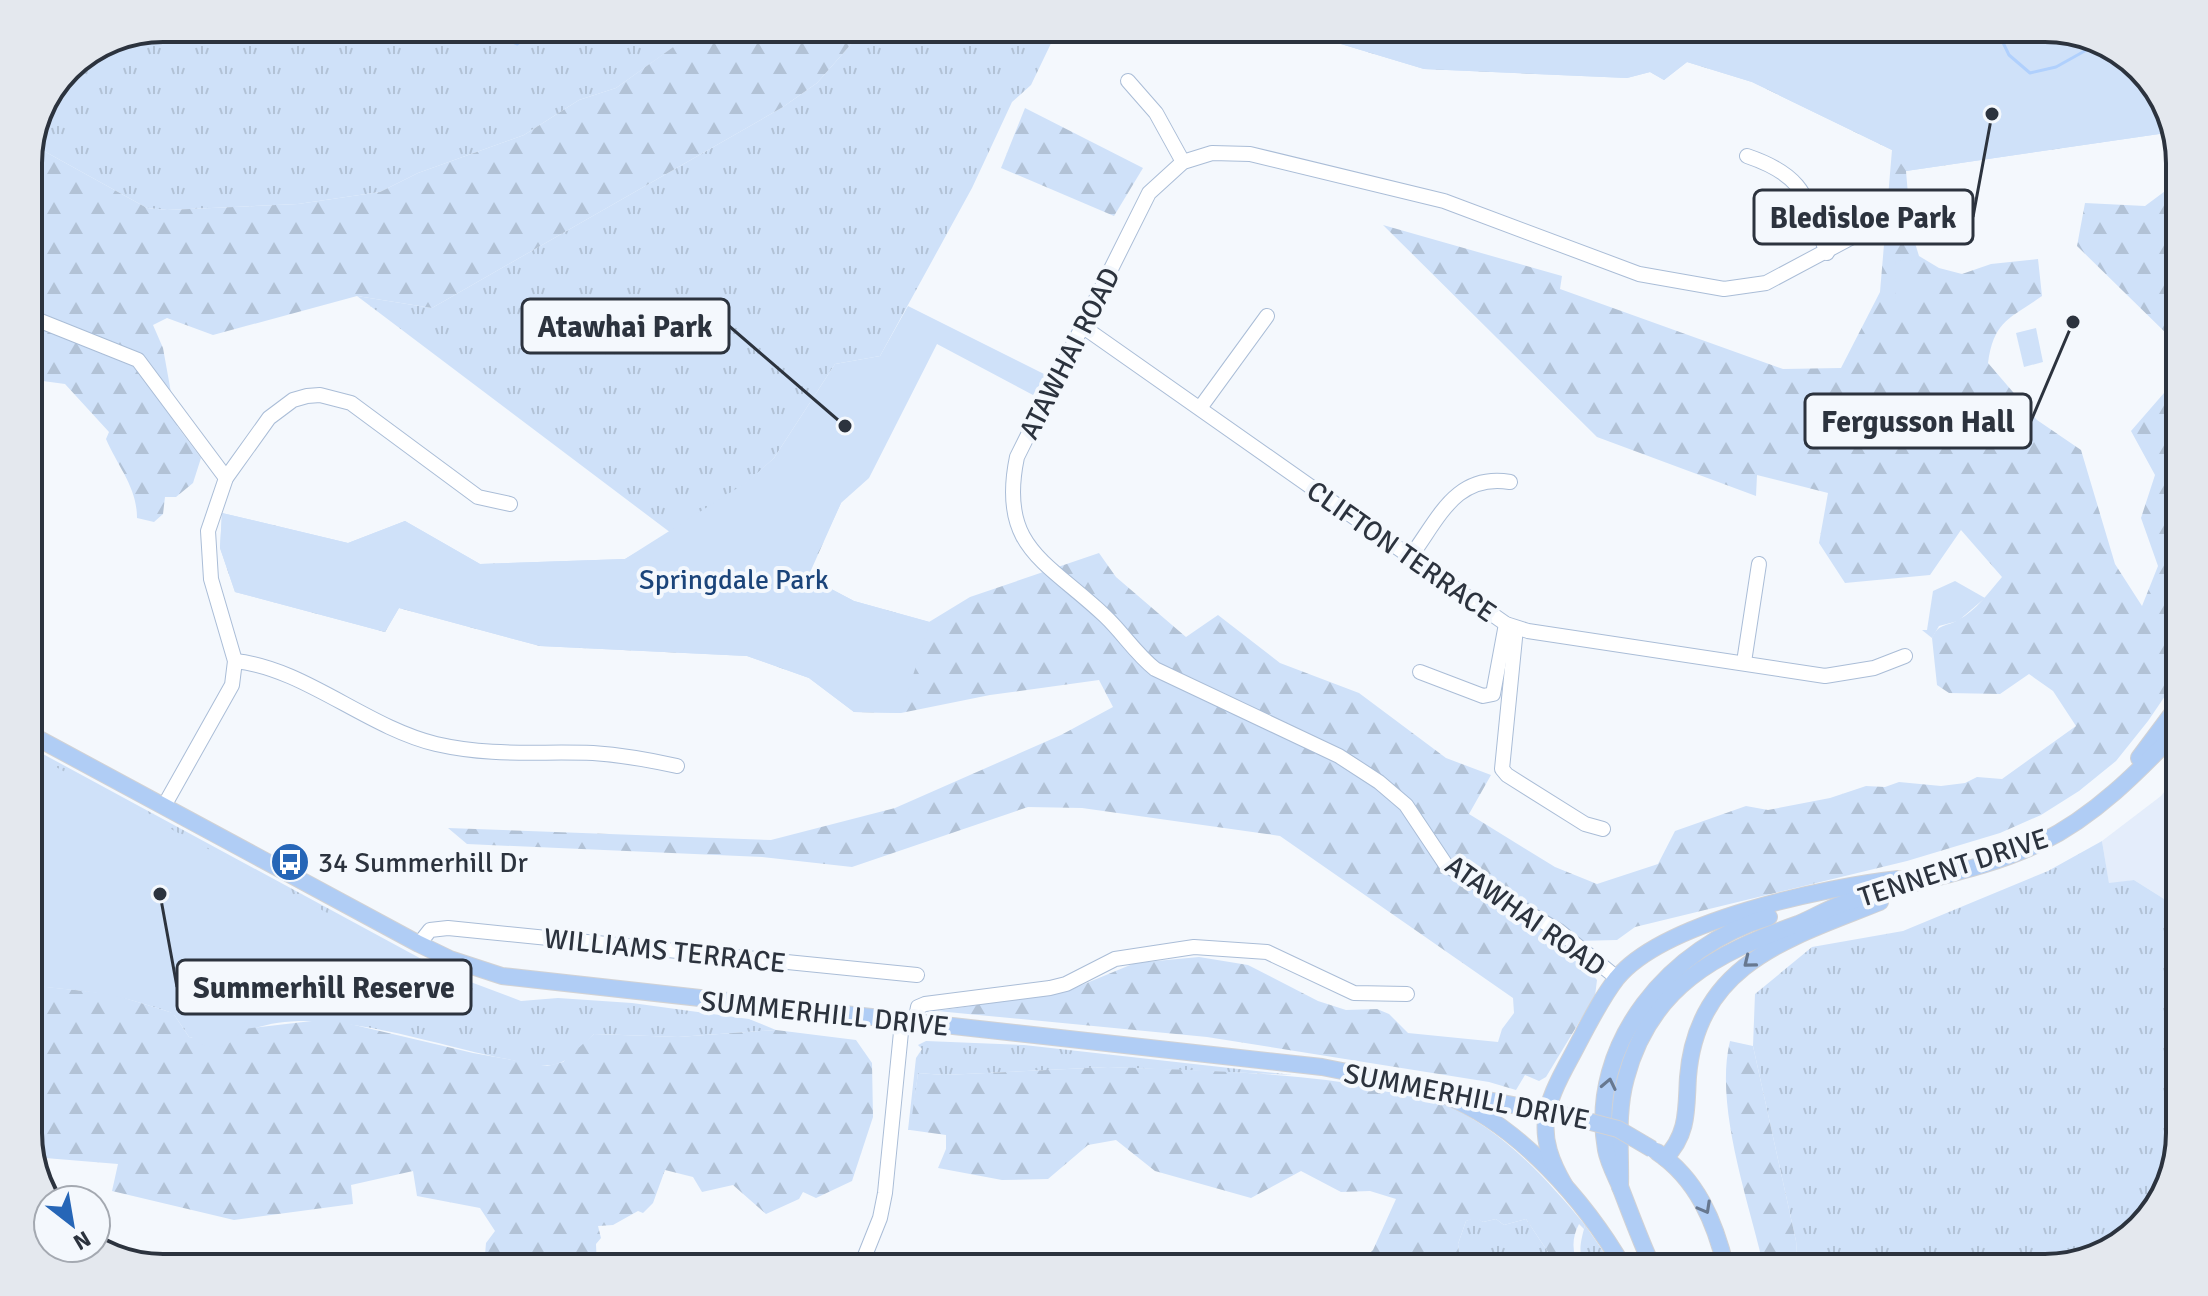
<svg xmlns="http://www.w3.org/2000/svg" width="2208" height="1296" font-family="Signika,sans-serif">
  <defs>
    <pattern id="grass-tufts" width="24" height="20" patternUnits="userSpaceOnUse" patternTransform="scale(2)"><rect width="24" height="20" fill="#cfe1f9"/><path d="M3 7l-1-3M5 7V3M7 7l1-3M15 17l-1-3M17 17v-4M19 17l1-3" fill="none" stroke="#b2c2d6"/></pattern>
    <pattern id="forest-firs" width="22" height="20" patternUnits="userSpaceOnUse" patternTransform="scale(2)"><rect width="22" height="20" fill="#cfe1f9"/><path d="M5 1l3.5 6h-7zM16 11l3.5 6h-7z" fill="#b2c2d6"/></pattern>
  </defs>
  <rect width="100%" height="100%" fill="#f4f8fd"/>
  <!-- built -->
  <polygon fill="#e4edfb" points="2180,772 2180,909 2134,880 2109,884 2102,841 2161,796"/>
  <!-- grass -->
  <g fill="url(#grass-tufts)">
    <polygon points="1056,33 1031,85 1012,102 972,188 880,356 835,364 774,458 748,482 671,533 357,296 432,308 783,107 817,83 860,34"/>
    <polygon points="677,35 685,39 616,88 579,100 524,135 418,173 380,192 298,204 167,210 147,208 33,145 68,67 112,38"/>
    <path d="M30 747 427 962 428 966 521 1001 558 998 632 1003 749 1019 776 1030 678 1037 594 1034C585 1043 574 1057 562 1062 545 1070 524 1062 507 1059 432 1046 290 990 227 1044L189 1037 173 1013 112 994 28 985Z"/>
    <polygon points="2102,841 2109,883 2134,880 2180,909 2180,1133 2162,1201 2112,1250 2045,1268 1798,1268 1796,1241 1753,1046 1755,994 1812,947 1903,931 2048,871"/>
    <polygon points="926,1041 1024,1045 1293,1075 1108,1067 944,1075 918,1073 911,1130 908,1130 916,1058 922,1049 918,1045"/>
    <polygon points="1476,1217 1483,1222 1496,1219 1504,1225 1526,1219 1554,1261 1559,1261 1563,1268 1461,1268 1458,1244 1466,1221"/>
    <path d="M1585 1225 1603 1251 1601 1268H1588C1576 1255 1581 1241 1585 1225Z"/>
  </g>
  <!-- forest -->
  <g fill="url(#forest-firs)">
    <path d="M2045 28 2113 46 2162 95 2173 132 1906 171 1911 230 1919 256 1939 268 1962 274 1991 264 2038 259 2042 296C2010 319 1994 320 1988 363L2037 420 2081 450 2115 564 2142 606 2158 566 2141 518 2155 475 2131 431 2164 393 2169 336 2077 246 2085 203 2145 206 2180 180V674L2148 721 2116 761 2079 791 2041 815 2000 833 1907 861 1635 927 1617 940 1575 941 1570 950 1597 980 1595 996 1546 1077 1539 1081 1525 1075 1516 1090 1489 1082 1207 1037 937 1011 1065 992 1135 963 1199 957 1248 965 1318 1001 1346 1010 1377 1009 1389 1014 1408 1033 1498 1042 1502 1029 1514 1013 1513 998 1280 836 1082 808 1028 807 852 867 762 857 467 844 448 828 771 840 895 808 1061 735 1113 707 1099 680 990 695 901 713 854 712 809 678 747 656 540 646 399 608 385 632 235 592 220 548 222 513 348 543 405 521 480 564 625 559 671 533 841 503 808 577 854 601 929 622 970 597 1099 553 1116 577 1186 637 1218 615 1280 663 1359 693 1446 758 1491 775 1469 814 1555 867 1597 884 1658 864 1675 831 1746 806 1768 810 1830 798 1866 786 1885 787 1899 782 1941 786 1965 783 1977 777 2002 779 2076 726 2053 691 2029 674 2000 694 1949 693 1937 685 1932 638C1939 623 1946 627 1958 620 1976 611 1989 592 2002 577L1961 530 1930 575 1845 583 1819 543 1828 493 1757 475 1756 496 1597 437 1383 225 1562 276 1560 289 1783 369 1841 368 1880 292 1892 150 1752 82 1687 62 1664 80 1650 72 1627 78 1424 69 1301 32Z"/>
    <path d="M860 34 817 83 783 107 432 308 357 296 213 335 167 318 153 325 163 348 177 426 201 458 193 483 176 497H165L163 514 154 522 137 518C137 487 118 467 106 439L109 432 65 384 28 379V155L33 145 147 208 167 210 298 204 380 192 418 173 524 135 579 100 616 88 690 35Z"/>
    <polygon points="1025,108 1143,168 1114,216 1001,168"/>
    <polygon points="28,985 112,994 173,1013 189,1037 227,1044 244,1029 329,1019 473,1053 547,1066 563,1062 594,1034 678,1037 776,1030 856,1040 872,1063 873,1117 852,1181 816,1198 803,1192 799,1199 766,1214 733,1185 702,1192 693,1177 665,1170 653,1203 643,1213 638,1211 613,1225 598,1226 601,1238 596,1244 597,1268 569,1268 485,1255 486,1243 495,1231 480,1208 417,1196 413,1171 351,1185 353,1204 234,1220 112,1191 118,1164 33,1157 28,1141"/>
    <path d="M1730 1041 1753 1046 1796 1241 1798 1268H1764C1749 1202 1714 1106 1730 1041Z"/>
    <path d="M1108 1067C1199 1071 1292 1071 1382 1089 1402 1093 1423 1096 1442 1103 1501 1128 1545 1177 1585 1225L1584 1229 1579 1224C1571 1239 1572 1254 1580 1268H1563L1559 1261H1554L1526 1219 1504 1225 1496 1219 1483 1222 1476 1218 1466 1221 1458 1244 1461 1268H1354L1373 1250 1396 1199 1370 1191 1341 1192 1301 1171 1251 1198 1155 1171 1116 1140 1088 1145 1048 1179 1002 1180 938 1168 946 1149V1135L910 1130 918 1073 944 1075Z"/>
  </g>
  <!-- park -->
  <g fill="#cfe1f9">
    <polygon points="2045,28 2113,46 2162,95 2173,132 1906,171 1892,150 1752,82 1687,62 1664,80 1650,72 1627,78 1424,69 1301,32"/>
    <polygon points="1896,260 1916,261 1916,305 1895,305"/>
    <polygon points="908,306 1046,375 1033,395 937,344 869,478 841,503 807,576 854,601 930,622 901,713 854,712 809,678 747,656 540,646 399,608 385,632 235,592 220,548 222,513 348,543 405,521 480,564 625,559 747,482 774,458 835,364 880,356"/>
    <polygon points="2036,328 2043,362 2024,367 2016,333"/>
    <polygon points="1955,581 1985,598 1958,621 1939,626 1932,638 1922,630 1927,630 1933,591"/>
    <path d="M28 752 424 965C430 973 433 983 429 993 407 1045 305 980 267 996 243 1006 246 1049 212 1047 188 1045 188 1024 172 1013 166 1009 155 1007 149 1005 104 991 74 990 28 985Z"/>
  </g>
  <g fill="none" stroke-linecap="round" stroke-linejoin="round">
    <!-- stream -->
    <g stroke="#b0d0fd" stroke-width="3">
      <polyline points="1996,28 2009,55 2030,73 2056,67 2099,43"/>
      <polyline points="499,36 517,44 530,36"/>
    </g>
    <!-- minor casing -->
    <g stroke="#aabdd7" stroke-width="16">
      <g id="minor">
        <polyline points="1128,81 1156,113 1183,162"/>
        <path d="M1747 156C1806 176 1806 198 1827 253"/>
        <polyline points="28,316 138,360 226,478"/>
        <polyline points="1082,326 1506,624 1528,631 1825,676 1874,668 1905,656"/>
        <polyline points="1200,408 1267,316"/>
        <path d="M1411 556C1439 518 1456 473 1510 482"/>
        <polyline points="28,590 34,582"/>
        <polyline points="1516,628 1502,769 1507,775 1585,824 1603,829"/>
        <path d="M235 661C304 668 366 727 436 744 493 757 537 751 593 753 621 755 650 760 677 766"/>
        <polyline points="1744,662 1759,564"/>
        <polyline points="1420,672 1483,696 1493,694 1506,624"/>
        <polyline points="164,806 232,685 235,661 211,579 208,531 226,478 269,418 293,400 307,396 320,395 351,403 478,497 510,504"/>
        <polyline points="419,944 430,930 448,928 917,975"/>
        <path d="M1617 978 1559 931 1446 865 1406 805 1379 782 1339 756 1155 669C1135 653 1123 633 1105 616 1047 561 998 548 1017 457L1149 193 1183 162 1212 153 1250 154 1444 201 1639 274 1724 289 1766 283 1873 226"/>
        <polyline points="915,1023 918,1007 925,1004 1050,988 1066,984 1115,959 1194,947 1267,952 1354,993 1407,994"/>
        <polyline points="860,1268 880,1218 885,1193 902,1022"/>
      </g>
    </g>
    <!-- major casing -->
    <g stroke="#d1d2d5" stroke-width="18">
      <g id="major">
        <polyline points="28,733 419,944 450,959 502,976 1322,1067 1568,1116"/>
        <polyline points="2139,758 2180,703"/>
        <path d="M1446 1096C1519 1125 1586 1202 1624 1268"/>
        <path d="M1657 1152C1697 1179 1715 1222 1726 1268"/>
        <path d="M1665 1158C1689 1134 1686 1108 1688 1077 1697 963 1790 938 1880 902"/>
        <path d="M1565 1186C1534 1133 1543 1108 1571 1057 1585 1031 1599 1001 1617 978 1664 921 1826 887 1898 879"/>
        <path d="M1620 1187C1621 1150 1616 1114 1626 1078 1650 987 1716 953 1798 924 1813 918 1827 909 1842 904 1907 881 1978 873 2040 843 2095 816 2138 772 2180 728"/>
        <path d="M1653 1268C1640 1240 1630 1212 1619 1184 1614 1173 1608 1161 1606 1150 1587 1043 1672 945 1769 917"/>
      </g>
    </g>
    <!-- minor -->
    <use href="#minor" stroke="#fff" stroke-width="14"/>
    <!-- major -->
    <use href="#major" stroke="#b0cdf5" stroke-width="16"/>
    <!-- major-bridge casing -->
    <g stroke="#d1d2d5" stroke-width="18" stroke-linecap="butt">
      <polyline id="major-bridge" points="1568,1116 1618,1129 1652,1149"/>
    </g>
    <!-- major-bridge -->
    <use href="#major-bridge" stroke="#b0cdf5" stroke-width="16"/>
  </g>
  <!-- one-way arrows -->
  <defs><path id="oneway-chevron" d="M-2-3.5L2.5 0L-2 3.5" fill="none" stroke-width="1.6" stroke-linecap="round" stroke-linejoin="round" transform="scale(2)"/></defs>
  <g stroke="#677890">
    <use href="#oneway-chevron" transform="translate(1749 962) rotate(141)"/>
    <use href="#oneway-chevron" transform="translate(1609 1084) rotate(-78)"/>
    <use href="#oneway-chevron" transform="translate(1705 1208) rotate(61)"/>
  </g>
  <!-- icons -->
  <defs>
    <g id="bus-disc" transform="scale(2)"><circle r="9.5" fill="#2666b7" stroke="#f4f8fd"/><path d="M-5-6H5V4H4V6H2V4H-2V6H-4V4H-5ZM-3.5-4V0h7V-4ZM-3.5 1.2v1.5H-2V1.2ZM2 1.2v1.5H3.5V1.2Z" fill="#fff"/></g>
  </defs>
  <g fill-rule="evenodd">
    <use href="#bus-disc" x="290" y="862"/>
  </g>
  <g text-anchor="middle" stroke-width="8" stroke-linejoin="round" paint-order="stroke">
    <!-- street labels -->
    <g font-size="28" fill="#2c333e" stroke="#f4f8fd">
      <text transform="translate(1069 353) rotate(-63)" y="10">ATAWHAI ROAD</text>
      <text transform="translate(1402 551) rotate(35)" y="10">CLIFTON TERRACE</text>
      <text transform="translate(1953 867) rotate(-18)" y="10">TENNENT DRIVE</text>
      <text transform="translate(1526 915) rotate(35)" y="10">ATAWHAI ROAD</text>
      <text transform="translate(665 950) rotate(6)" y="10">WILLIAMS TERRACE</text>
      <text transform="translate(825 1013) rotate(6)" y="10">SUMMERHILL DRIVE</text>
      <text transform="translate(1467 1096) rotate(11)" y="10">SUMMERHILL DRIVE</text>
    </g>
    <!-- park labels -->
    <g font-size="28" fill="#1b447a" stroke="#f4f8fd">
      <text x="734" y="589">Springdale Park</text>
    </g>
    <!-- poi labels -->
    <g font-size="28" fill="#2c333e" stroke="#f4f8fd" text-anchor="start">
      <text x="318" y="872">34 Summerhill Dr</text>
    </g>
  </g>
  <!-- crop -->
  <path d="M0 0H2208V1296H0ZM163 42H2045A121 121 0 0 1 2166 163V1133A121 121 0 0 1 2045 1254H163A121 121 0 0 1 42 1133V163A121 121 0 0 1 163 42Z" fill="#e4e8ee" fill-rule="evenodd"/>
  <path fill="none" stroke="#2c333e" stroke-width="4" d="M163 42H2045A121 121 0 0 1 2166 163V1133A121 121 0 0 1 2045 1254H163A121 121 0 0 1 42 1133V163A121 121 0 0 1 163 42Z"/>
  <!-- callouts -->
  <path fill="none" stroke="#2c333e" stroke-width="3" d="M1992 114L1973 217M845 426L729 326M2073 322L2031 421M160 894L177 987"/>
  <g fill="#2c333e" stroke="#f4f8fd" stroke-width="3">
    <circle cx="1992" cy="114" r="8"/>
    <circle cx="845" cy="426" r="8"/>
    <circle cx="2073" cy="322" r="8"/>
    <circle cx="160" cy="894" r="8"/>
  </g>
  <g fill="#f4f8fd" stroke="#2c333e" stroke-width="3">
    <rect x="1754" y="190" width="219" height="54" rx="8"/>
    <rect x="522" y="299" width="207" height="54" rx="8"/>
    <rect x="1805" y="394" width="226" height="54" rx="8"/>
    <rect x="177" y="960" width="294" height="54" rx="8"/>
  </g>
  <g font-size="30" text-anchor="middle" font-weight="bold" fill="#2c333e">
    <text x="1863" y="228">Bledisloe Park</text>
    <text x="625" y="337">Atawhai Park</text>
    <text x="1918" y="432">Fergusson Hall</text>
    <text x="324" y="998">Summerhill Reserve</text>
  </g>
  <!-- north arrow -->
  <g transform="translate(72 1224) rotate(149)"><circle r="38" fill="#f4f8fd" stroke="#a4a9b1" stroke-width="2"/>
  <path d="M0-6L14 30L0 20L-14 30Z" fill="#2666b7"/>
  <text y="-12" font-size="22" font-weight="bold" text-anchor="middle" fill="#2c333e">N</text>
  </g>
</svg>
